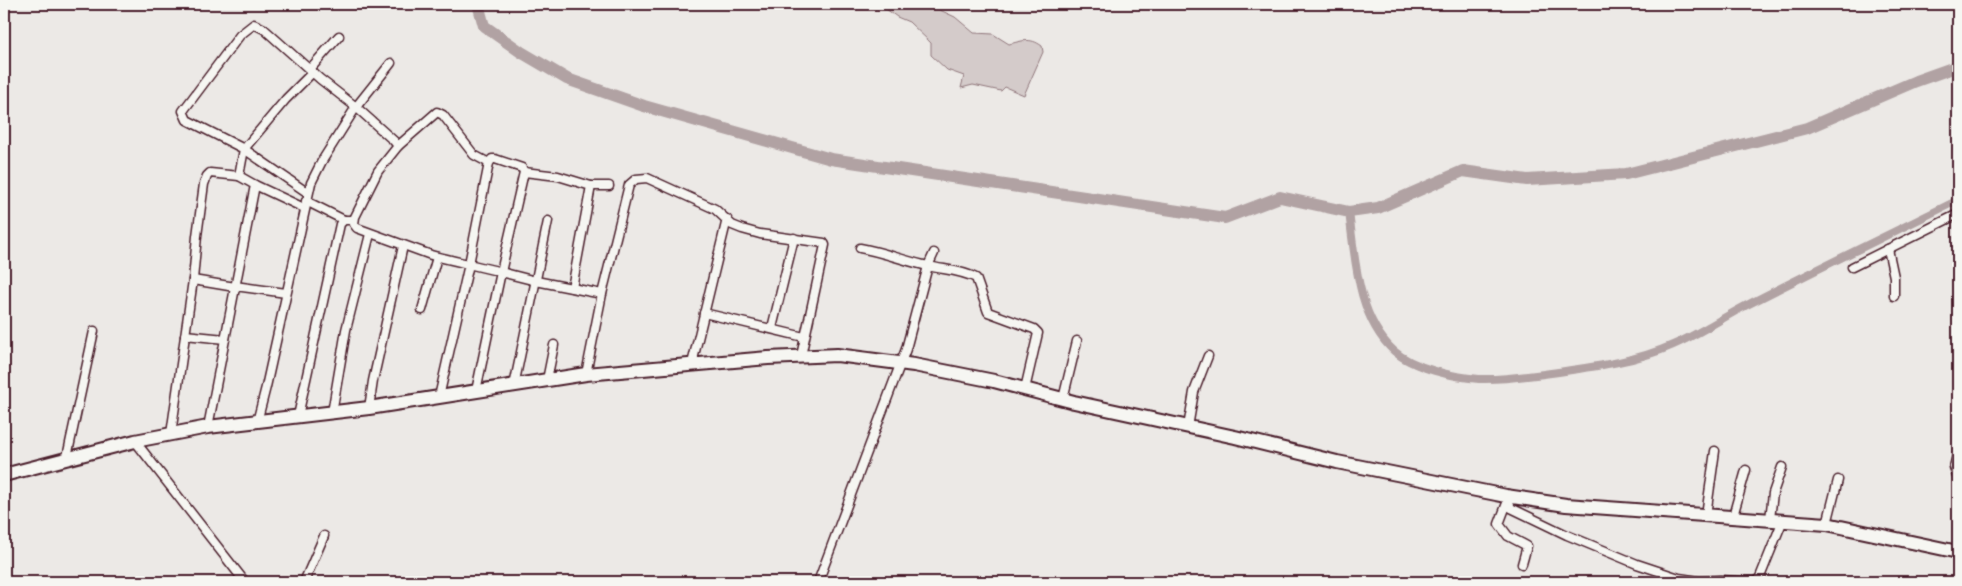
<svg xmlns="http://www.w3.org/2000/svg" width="1962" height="586" font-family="'Playpen Sans',sans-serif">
  <rect width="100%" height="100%" fill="#ece9e6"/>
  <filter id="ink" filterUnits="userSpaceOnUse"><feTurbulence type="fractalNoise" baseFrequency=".02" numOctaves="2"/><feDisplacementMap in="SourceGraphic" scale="10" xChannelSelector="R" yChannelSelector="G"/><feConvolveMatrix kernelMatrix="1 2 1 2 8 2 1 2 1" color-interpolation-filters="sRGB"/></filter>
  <g filter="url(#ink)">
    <!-- green -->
    <path fill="#d4cbca" stroke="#8f757a" d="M879 4H927L955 17 974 33 993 34 1009 44C1022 41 1030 37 1042 46L1043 52 1024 95 1005 87 1001 91 973 85 961 88 964 76 947 70 931 55V43L909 22 897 17Z"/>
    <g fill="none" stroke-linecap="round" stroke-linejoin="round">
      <!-- canal -->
      <path stroke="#b1a2a3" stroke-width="8" d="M1349 212C1355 258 1357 317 1394 351 1413 368 1453 377 1479 379 1503 380 1528 376 1551 373 1593 367 1635 362 1673 345 1699 334 1722 318 1747 305 1817 269 1888 235 1958 200"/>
      <!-- river -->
      <polyline stroke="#b1a2a3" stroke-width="12" points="478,4 484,26 521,52 567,79 644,106 831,159 1225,218 1280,197 1349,212 1378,208 1463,171 1527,180 1626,174 1807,128 1916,81 1958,66"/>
      <!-- minor casing -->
      <g stroke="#4a1f2b" stroke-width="11">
        <g id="minor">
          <path d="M391 63 356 107 394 141 398 146 378 171 355 217 354 224 357 228 431 255C454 261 478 266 501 272L524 172 522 168 495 159H492L489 163 469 264 439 397"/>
          <polyline points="310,69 339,36"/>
          <polyline points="398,146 437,112 443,115 474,155 489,163"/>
          <polyline points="524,172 558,176 591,186 572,288"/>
          <polyline points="255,185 304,208"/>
          <polyline points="591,186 609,186"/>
          <polyline points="308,193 244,149 286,99 313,72"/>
          <polyline points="306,201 344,220"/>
          <path d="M860 248C883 252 905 261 928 266 945 270 961 270 976 278L988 312 1034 329 1038 333 1025 389"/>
          <polyline points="1888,249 1894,277 1894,296"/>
          <polyline points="1852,267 1958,214"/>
          <polyline points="193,280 235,287"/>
          <polyline points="235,286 286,293"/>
          <polyline points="422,310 437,257"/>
          <polyline points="704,313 804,337"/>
          <polyline points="772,328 794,238"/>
          <polyline points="185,335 225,339"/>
          <polyline points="692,364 727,219"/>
          <polyline points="586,374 602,294"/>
          <polyline points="547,380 554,345"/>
          <polyline points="514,386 548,221"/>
          <polyline points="476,391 501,272 536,281 602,294 629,185 636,179 647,178 715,209 732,225 742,229 760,234 824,243 825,245 801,356"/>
          <polyline points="1063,399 1077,341"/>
          <polyline points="369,408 373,381 403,246"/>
          <polyline points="332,413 346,330 370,234"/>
          <polyline points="298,416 340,224 344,220 354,220"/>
          <polyline points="208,427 255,185 239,176 244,149 187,120 183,111 240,35 254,24 264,29 320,79 356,107 322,161 311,183 266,387 257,422"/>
          <polyline points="1188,427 1194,392 1208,356"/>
          <polyline points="171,434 193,280 197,236 204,184 207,176 210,173 239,176"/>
          <polyline points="135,441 245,582"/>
          <polyline points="1958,452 1954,467 1958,478"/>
          <polyline points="67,457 94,331"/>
          <polyline points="1506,496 1511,508 1567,535 1637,564 1679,578 1699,581 1720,580 1755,582"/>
          <polyline points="1507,503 1499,524 1508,536 1527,546 1522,564"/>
          <polyline points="1706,515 1715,451"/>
          <polyline points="1733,516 1746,470"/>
          <polyline points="1770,519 1773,493 1782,467"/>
          <polyline points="1827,524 1838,480"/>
          <polyline points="304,582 324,536"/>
          <polyline points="818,582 906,349 928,266 934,253"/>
          <polyline points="1758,582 1783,520"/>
        </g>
      </g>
      <!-- primary casing -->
      <g stroke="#4a1f2b" stroke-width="16">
        <polyline id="primary" points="4,475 135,441 208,427 369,408 586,374 768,358 837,355 914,365 994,381 1074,402 1235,437 1337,462 1506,496 1566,505 1827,524 1958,552"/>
      </g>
      <!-- minor -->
      <use href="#minor" stroke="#f6f6f2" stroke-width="8"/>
      <!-- primary -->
      <use href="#primary" stroke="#f6f6f2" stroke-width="12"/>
    </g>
  </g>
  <!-- margin -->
  <rect width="1962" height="586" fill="none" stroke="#f6f6f2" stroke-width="20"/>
  <rect x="10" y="10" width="1942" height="566" fill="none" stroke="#4a1f2b" stroke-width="2" filter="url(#ink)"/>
</svg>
